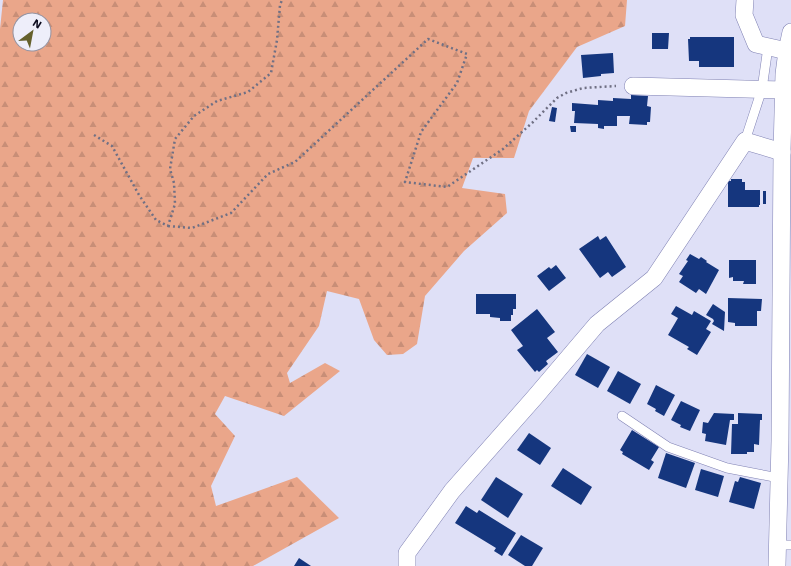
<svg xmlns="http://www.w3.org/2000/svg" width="791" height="566" font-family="'Work Sans',sans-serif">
  <defs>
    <pattern id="forest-firs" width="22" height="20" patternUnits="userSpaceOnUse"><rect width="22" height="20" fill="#eaa68a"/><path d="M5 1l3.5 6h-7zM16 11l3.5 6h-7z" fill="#c88e77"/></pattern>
  </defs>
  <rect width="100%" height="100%" fill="#dfe0f7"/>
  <!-- forest -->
  <path fill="url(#forest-firs)" fill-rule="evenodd" d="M3 0H627L625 26 577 47 529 111 514 158H473L462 188 505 194 507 213 464 251 425 296 417 344 403 354 387 355 374 340 359 299 327 291 319 326 287 373 290 383 325 363 340 371 284 416 225 396 215 414 235 436 211 486 216 506 297 477 339 518 253 566H0V29ZM20 20H44V44H20Z"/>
  <!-- building -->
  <g fill="#15367e">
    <polygon points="652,33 669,33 668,49 652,49"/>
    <polygon points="690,37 734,37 734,67 699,67 699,61 689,61 688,39 690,39"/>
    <polygon points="613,53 614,73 601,74 601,76 583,78 581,55"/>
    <polygon points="631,95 648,96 647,106 651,107 650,122 647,122 647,125 629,124 630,116 617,116 617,126 604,126 604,129 598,128 598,124 574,123 575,111 572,111 572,103 598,105 598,100 613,101 613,98 631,99"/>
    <polygon points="552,107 557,108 555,122 549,121"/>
    <polygon points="570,126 576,126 576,132 571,132"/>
    <polygon points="731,179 742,179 742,182 745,182 745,190 760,190 760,205 759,205 759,207 728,207 728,181 731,181"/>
    <rect x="763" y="191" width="3" height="13"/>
    <polygon points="598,236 600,240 606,236 626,267 612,277 608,272 600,278 579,249"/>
    <polygon points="690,254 699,259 701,257 707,261 706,262 719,270 706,294 699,289 696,293 679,282 683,276 679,274 688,261 686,260"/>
    <polygon points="729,260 756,260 756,284 743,284 744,281 733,281 733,277 729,278"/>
    <polygon points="556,265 566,278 549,291 537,276 549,267 551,269"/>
    <polygon points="476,294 516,294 516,309 513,309 513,315 511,315 511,321 500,321 500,318 490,317 490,314 476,314"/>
    <polygon points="728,298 762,299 761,311 757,311 757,326 735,326 735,323 728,322"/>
    <polygon points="713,304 725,312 724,331 712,324 714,321 713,319 706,315"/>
    <polygon points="676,306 692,315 694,311 711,321 706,329 711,332 697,355 687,349 689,347 668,335 678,318 671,314"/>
    <polygon points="537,309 555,332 547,338 558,352 546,361 548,364 539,372 537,370 535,372 517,350 523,346 511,330"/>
    <polygon points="587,354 610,367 598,388 575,375"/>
    <polygon points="618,371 641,384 630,404 607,391"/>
    <polygon points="656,385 675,395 664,416 655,411 656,409 647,404"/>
    <polygon points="681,401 700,410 690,431 680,427 681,425 671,420"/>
    <polygon points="714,413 734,414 734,420 730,420 726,445 705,441 706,434 702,433 703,422 708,423"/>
    <polygon points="738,413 762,414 762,420 760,420 759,445 754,444 754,452 747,452 747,454 731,454 732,424 738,424"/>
    <polygon points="632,430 659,447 651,460 654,462 649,470 622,454 623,452 620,450"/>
    <polygon points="529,433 551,448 540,465 517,450"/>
    <polygon points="666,453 695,463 686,488 658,478"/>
    <polygon points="563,468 592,487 581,505 551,486"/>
    <polygon points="701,469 724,476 718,497 695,490"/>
    <polygon points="496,477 523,494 508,518 481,500"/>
    <polygon points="740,477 761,483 754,509 729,502 735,481 738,482"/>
    <polygon points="466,506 477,513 479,510 516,533 502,556 494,551 496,548 455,523"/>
    <polygon points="521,535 543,548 532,566 525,566 508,555"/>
    <polygon points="299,558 311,566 294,566"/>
  </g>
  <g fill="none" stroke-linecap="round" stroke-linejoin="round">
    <!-- lane casing -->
    <g stroke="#7f80b3" stroke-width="10">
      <g id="lane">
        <polyline points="745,141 762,89 768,47"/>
        <polyline points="622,416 668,447 727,468 779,478"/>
        <polyline points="777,545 791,545"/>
      </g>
    </g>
    <!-- street casing -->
    <g stroke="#7f80b3" stroke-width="18">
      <g id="street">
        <polyline points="745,0 744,15 756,44 787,51"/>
        <polyline points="633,86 784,90"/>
        <polyline points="407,566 407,553 452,491 535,397 597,324 654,278 745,141 782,152"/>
        <polyline points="777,566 780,441 782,152 784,74 787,51 791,32"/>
      </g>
    </g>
    <!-- path -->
    <g stroke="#707084" stroke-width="2.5" stroke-dasharray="2 3" stroke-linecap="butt">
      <polyline points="94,135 112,146 139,195 156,220 168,226 175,204 174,183 170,169 175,139 194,116 217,101 248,92 271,73 277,40 280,5 282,0"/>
      <polyline points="168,226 192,228 231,213 268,174 295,162 428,39 467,54 457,83 421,132 405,182 447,187 503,149 532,123 557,98 566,93 583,88 616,86"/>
    </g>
    <!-- lane -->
    <use href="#lane" stroke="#fff" stroke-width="9"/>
    <!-- street -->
    <use href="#street" stroke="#fff" stroke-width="17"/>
  </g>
  <!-- north arrow -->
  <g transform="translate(32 32) rotate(32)"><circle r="19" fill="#eeeefa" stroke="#9493a2"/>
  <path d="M0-3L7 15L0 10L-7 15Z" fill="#65602c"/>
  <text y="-6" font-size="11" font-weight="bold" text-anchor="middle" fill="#0c0b1e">N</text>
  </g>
</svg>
